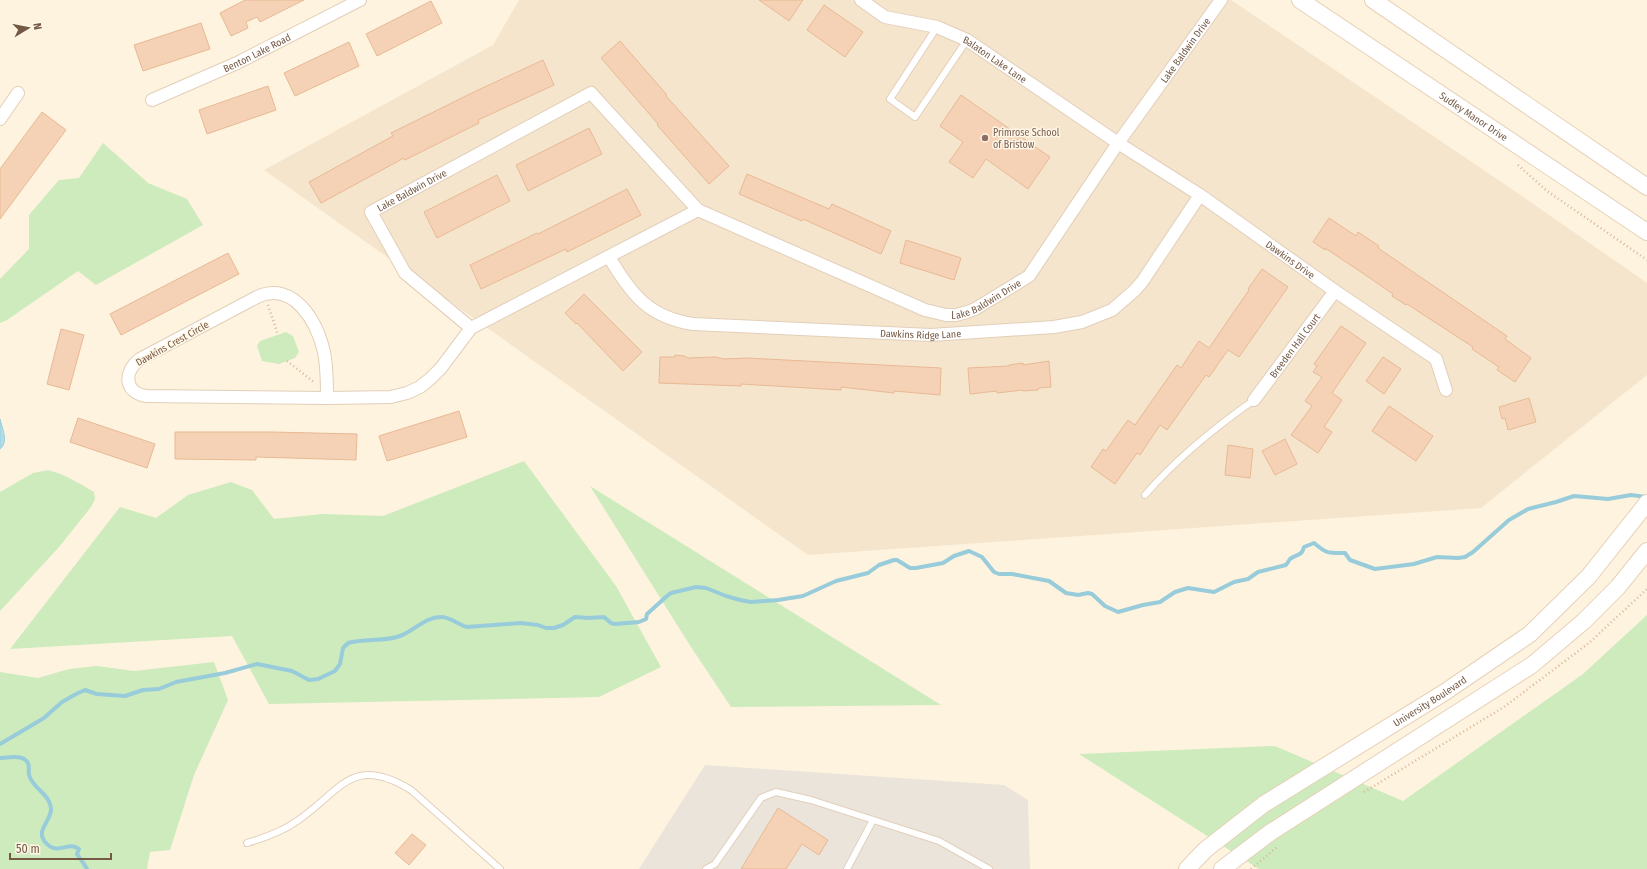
<svg xmlns="http://www.w3.org/2000/svg" width="1647" height="869" font-family="'Fira Sans Condensed',sans-serif">
  <rect width="100%" height="100%" fill="#fef3df"/>
  <!-- residential -->
  <polygon fill="#f6e5cd" points="519,0 1231,0 1503,183 1647,283 1647,375 1481,508 808,555 264,170 493,45"/>
  <!-- industrial -->
  <polygon fill="#ebe4db" points="705,765 1004,785 1028,800 1030,869 639,869"/>
  <!-- green -->
  <g fill="#cdebbd">
    <polygon points="103,143 148,183 187,199 203,225 96,285 78,271 7,320 0,323 0,279 29,249 29,215 59,180 79,178"/>
    <polygon points="286,332 293,336 299,352 295,358 279,364 262,361 257,346 260,341"/>
    <polygon points="524,461 616,586 661,667 599,697 269,704 232,636 10,649 120,507 156,518 188,495 231,482 252,490 274,519 322,514 383,516"/>
    <path d="M48 470C64 474 79 483 94 492L95 499 91 507 59 547 0 611V492L33 473Z"/>
    <polygon points="590,486 941,705 731,707 691,647"/>
    <polygon points="1647,615 1647,869 1259,869 1079,754 1275,746 1403,801 1583,674"/>
    <polygon points="214,662 228,700 194,775 170,850 150,852 147,869 0,869 0,672 38,678 69,669 97,666 134,671"/>
  </g>
  <!-- water -->
  <path fill="#b2dde8" stroke="#98ccda" d="M0 419C2 428 9 442 0 449Z"/>
  <g fill="none" stroke-linecap="round" stroke-linejoin="round">
    <!-- stream -->
    <g stroke="#98ccda" stroke-width="4">
      <path d="M0 744 44 718 62 702 78 693 85 690 97 694 125 696 143 690 159 689 176 682 225 673 257 664 292 671 309 680 318 679 335 671 340 664 343 648 348 643C365 638 383 642 400 636 414 631 425 617 441 617 451 617 458 625 467 627L520 623 538 625 546 628H554L563 625 575 617 589 618 604 617 611 623 615 624 639 622 646 619 647 614 667 596 671 593 696 587 706 588 726 596 740 600 751 602 778 600 803 596 836 581 868 573 879 565 894 560H897L910 568H916L943 563 954 556 969 551 982 557 994 572 999 574H1012L1049 581 1066 593 1078 595 1088 593 1092 594 1105 606 1118 612 1143 605 1160 602 1175 592 1188 588 1214 592 1234 582 1248 579 1258 572 1286 565 1290 559C1297 554 1302 556 1304 547L1314 543C1327 554 1328 553 1345 553L1350 560 1375 569 1414 564 1437 557 1458 558 1465 557 1473 552 1509 520 1528 509 1556 502 1574 496 1608 499 1631 495 1647 497"/>
      <path d="M0 758C7 758 18 755 24 759 31 763 28 769 29 775 33 789 49 793 51 808 52 821 35 830 45 842 58 857 67 840 79 849L77 854C80 859 84 863 87 869"/>
    </g>
  </g>
  <!-- building -->
  <g fill="#f5d2b5" stroke="#e8b994">
    <polygon points="245,0 304,0 260,22 257,17 246,22 248,28 231,36 220,13"/>
    <polygon points="759,0 803,0 789,21"/>
    <polygon points="431,1 442,23 377,56 366,34"/>
    <polygon points="824,5 863,32 845,57 807,30"/>
    <polygon points="201,23 210,49 143,71 134,45"/>
    <polygon points="620,41 667,95 666,96 729,166 709,184 657,125 658,124 601,58"/>
    <polygon points="349,42 359,66 295,96 284,73"/>
    <polygon points="543,60 554,85 478,120 479,123 405,160 404,158 321,203 309,182 393,136 391,133 478,90"/>
    <polygon points="268,86 276,110 207,134 199,110"/>
    <polygon points="961,95 1050,157 1028,189 986,159 973,178 949,162 963,142 940,126"/>
    <polygon points="42,112 66,130 0,219 0,169"/>
    <polygon points="589,128 602,154 528,191 516,165"/>
    <polygon points="747,174 829,209 832,204 891,231 881,254 803,219 802,221 739,194"/>
    <polygon points="497,175 510,201 437,238 424,212"/>
    <polygon points="627,189 641,215 567,252 566,249 481,289 470,265 537,233 538,234"/>
    <polygon points="1329,218 1356,236 1358,232 1379,246 1378,248 1507,336 1505,339 1531,358 1515,382 1497,370 1499,367 1472,349 1473,347 1407,304 1406,305 1392,296 1393,294 1361,272 1325,248 1325,250 1313,242"/>
    <polygon points="906,240 961,258 954,280 900,263"/>
    <polygon points="228,253 239,274 121,335 110,314"/>
    <polygon points="1262,269 1288,287 1239,357 1228,350 1209,377 1206,375 1167,430 1160,425 1140,455 1137,453 1115,484 1091,467 1103,449 1106,451 1128,420 1135,425 1177,365 1181,368 1199,341 1209,348 1249,290 1248,289"/>
    <polygon points="584,294 642,352 623,371 577,323 576,324 565,313"/>
    <polygon points="1341,326 1366,343 1332,393 1342,400 1324,427 1332,432 1318,453 1291,435 1312,406 1305,401 1322,377 1313,372 1317,366 1314,364"/>
    <polygon points="61,329 84,335 69,390 47,384"/>
    <polygon points="675,355 684,356 688,358 715,357 724,359 747,358 941,368 940,395 894,391 894,393 841,387 841,390 741,384 741,386 659,383 660,357 675,357"/>
    <polygon points="1383,357 1401,369 1384,394 1366,381"/>
    <polygon points="1049,361 1051,387 1039,388 1038,390 1023,391 1023,390 997,393 997,391 970,394 968,368 1009,366 1009,365 1023,363 1023,365"/>
    <polygon points="1529,398 1536,422 1508,430 1505,418 1502,419 1499,407"/>
    <polygon points="1389,406 1433,436 1416,461 1372,431"/>
    <polygon points="459,411 467,437 387,461 379,436"/>
    <polygon points="78,418 155,444 147,468 70,442"/>
    <polygon points="175,432 272,432 357,434 356,460 256,457 256,460 175,459"/>
    <polygon points="1285,439 1297,464 1275,475 1262,451"/>
    <polygon points="1228,445 1253,449 1250,478 1225,475"/>
    <polygon points="778,808 828,840 819,855 802,844 786,869 741,869"/>
    <polygon points="412,834 426,845 409,865 395,853"/>
  </g>
  <g fill="none" stroke-linecap="round" stroke-linejoin="round">
    <!-- service casing -->
    <g stroke="#e2cfba" stroke-width="8">
      <g id="service">
        <polyline points="937,27 890,99 915,117 967,40"/>
        <path d="M1145 495C1177 458 1214 428 1254 400"/>
        <path d="M247 843C264 838 282 832 297 821 342 790 352 754 411 790L500 869"/>
        <polyline points="706,869 715,864 761,798 776,792 811,800 939,841 989,869"/>
        <polyline points="847,869 873,820"/>
      </g>
    </g>
    <!-- minor casing -->
    <g stroke="#e2cfba" stroke-width="14">
      <g id="minor">
        <path id="s1" d="M861 0 885 17 937 27 967 40 1118 143 1200 195 1335 291 1436 359 1446 390"/>
        <path id="s2" d="M152 100 237 63 360 0"/>
        <polyline points="0,119 18,93"/>
        <path id="s3" d="M609 257C631 294 648 317 693 324L931 335 1054 327 1082 322 1112 310 1134 291 1142 282 1200 195"/>
        <path id="s4" d="M471 328 405 273 371 212 591 93 698 210 925 310 946 315H956L967 312 975 309 1029 276 1118 143 1221 0"/>
        <path d="M327 398C327 383 327 367 324 352 317 322 294 280 257 297L140 359C124 371 123 392 146 396L327 398 391 397 407 393 420 387 430 379 441 368 471 328 698 210"/>
        <path id="s5" d="M1254 400 1335 291"/>
      </g>
    </g>
    <!-- secondary casing -->
    <g stroke="#e7d1b8" stroke-width="18">
      <g id="secondary">
        <path id="s6" d="M1300 0 1647 232"/>
        <polyline points="1373,0 1647,187"/>
        <path id="s7" d="M1187 869 1205 850 1264 804 1445 692 1530 634 1589 576 1647 503"/>
        <polyline points="1222,869 1271,832 1532,665 1584,621 1618,587 1647,551"/>
      </g>
    </g>
    <!-- path -->
    <g stroke="#d9b598" stroke-width="2.5" stroke-dasharray="1 3" stroke-linecap="butt">
      <polyline points="1518,165 1547,191 1647,260"/>
      <polyline points="268,305 278,335"/>
      <polyline points="287,361 315,383"/>
      <polyline points="1364,792 1504,707 1589,643 1647,589"/>
      <polyline points="1251,869 1277,847"/>
    </g>
    <!-- service -->
    <use href="#service" stroke="#fff" stroke-width="6"/>
    <!-- minor -->
    <use href="#minor" stroke="#fff" stroke-width="12"/>
    <!-- secondary -->
    <use href="#secondary" stroke="#fff" stroke-width="16"/>
  </g>
  <!-- markers -->
  <circle fill="#8d6e63" stroke="#fff7e6" stroke-width="1.5" cx="985" cy="138" r="4"/>
  <g text-anchor="middle" stroke-width="3" stroke-linejoin="round" paint-order="stroke">
    <!-- street labels -->
    <g font-size="10" fill="#755945" stroke="#fff7e6">
      <text dy="4" stroke="none"><textPath href="#s4" startOffset="1202">Lake Baldwin Drive</textPath></text>
      <text dy="4" stroke="none"><textPath href="#s2" startOffset="115">Benton Lake Road</textPath></text>
      <text dy="4" stroke="none"><textPath href="#s1" startOffset="149">Balaton Lake Lane</textPath></text>
      <text dy="4" stroke="none"><textPath href="#s6" startOffset="209">Sudley Manor Drive</textPath></text>
      <text dy="4" stroke="none"><textPath href="#s4" startOffset="202">Lake Baldwin Drive</textPath></text>
      <text dy="4" stroke="none"><textPath href="#s1" startOffset="506">Dawkins Drive</textPath></text>
      <text dy="4" stroke="none"><textPath href="#s4" startOffset="878">Lake Baldwin Drive</textPath></text>
      <text dy="4" stroke="none"><textPath href="#s3" startOffset="340">Dawkins Ridge Lane</textPath></text>
      <text transform="translate(172 343) rotate(-29)" y="4">Dawkins Crest Circle</text>
      <text dy="4" stroke="none"><textPath href="#s5" startOffset="68">Breeden Hall Court</textPath></text>
      <text dy="4" stroke="none"><textPath href="#s7" startOffset="296">University Boulevard</textPath></text>
    </g>
    <!-- education labels -->
    <g font-size="10" fill="#785e54" stroke="#fff7e6" text-anchor="start">
      <text x="993" y="136">Primrose School<tspan x="993" dy="12">of Bristow</tspan></text>
    </g>
  </g>
  <!-- north arrow -->
  <g transform="translate(28 28) rotate(80)" stroke="#fff7e6" stroke-width="3" paint-order="stroke">
  <path d="M0-3L7 15L0 10L-7 15Z" fill="#755945"/>
  <text y="-6" font-size="11" font-weight="bold" text-anchor="middle" fill="#755945">N</text>
  </g>
  <!-- scale -->
  <path d="M10 853v6h101v-6" fill="none" stroke="#755945" stroke-width="2"/>
  <text x="16" y="853" font-size="12" fill="#755945" stroke="#fff7e6" stroke-width="3" paint-order="stroke">50 m</text>
</svg>
